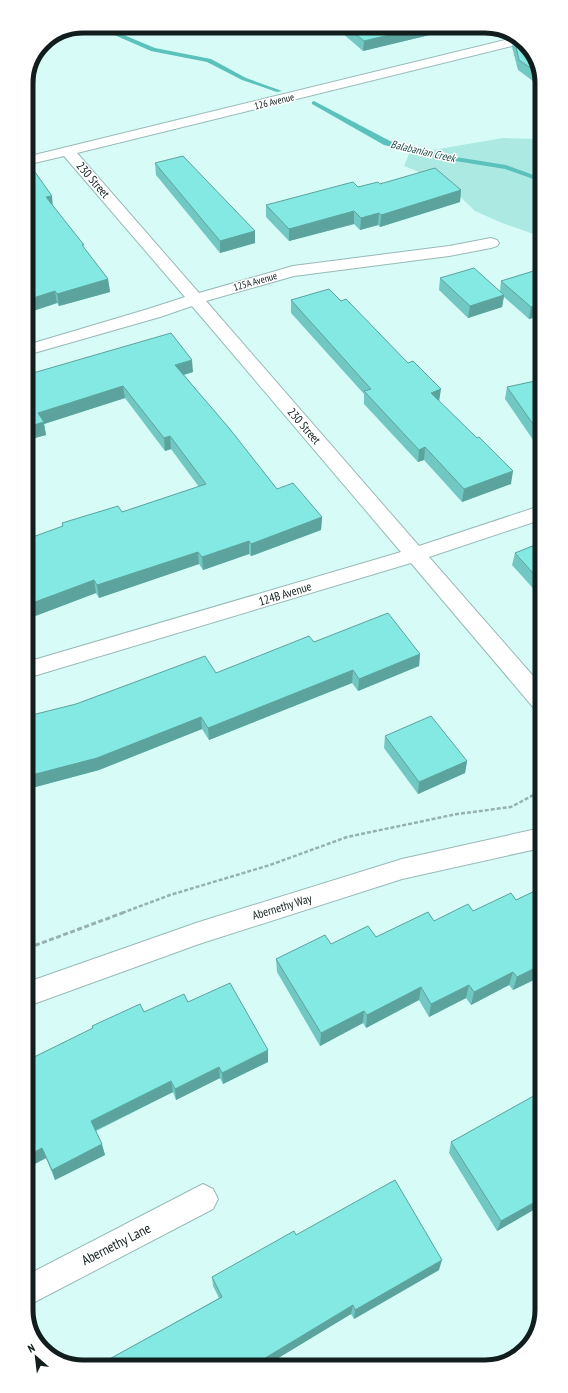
<svg xmlns="http://www.w3.org/2000/svg" width="568" height="1393" font-family="'PT Sans Narrow',sans-serif">
  <rect width="100%" height="100%" fill="#d7fcf8"/>
  <!-- green -->
  <polygon fill="#ace9e3" points="503,138 539,139 539,236 502,223 475,211 446,183 404,166 409,154"/>
  <g fill="none" stroke-linecap="round" stroke-linejoin="round">
    <!-- stream -->
    <g fill="#5ac2bb" fill-rule="evenodd">
      <polygon points="89,26 107,28 155,48 211,59 246,78 282,91 277,92 242,80 207,62 151,51 103,30"/>
      <polygon points="314,101 390,141 443,155 506,165 539,177 539,181 505,169 443,159 384,145 312,104 312,102"/>
    </g>
    <!-- minor casing -->
    <g stroke="#97bab7" stroke-width="2">
      <g id="minor">
        <polygon points="517,37 524,43 77,153 199,293 293,266 449,246 491,238 497,240 499,243 497,246 491,248 449,256 294,276 206,301 419,546 540,506 540,520 429,557 541,685 541,709 533,707 411,563 27,678 27,662 401,552 192,306 160,317 27,355 27,345 148,309 185,297 64,156 26,165 26,157"/>
        <polygon points="203,1184 213,1189 218,1199 213,1209 29,1305 29,1274"/>
      </g>
    </g>
    <!-- secondary casing -->
    <g stroke="#97bab7" stroke-width="2">
      <polygon id="secondary" points="541,828 541,848 402,879 199,944 28,1006 28,982 199,922 402,859"/>
    </g>
    <!-- path-far1 -->
    <polyline stroke="#95b2af" stroke-width="2.5" stroke-dasharray="4 2" stroke-linecap="butt" points="122,913 170,895 270,865 347,837 457,814 511,807 541,791"/>
    <!-- path -->
    <polyline stroke="#95b2af" stroke-width="3" stroke-dasharray="5 2.5" stroke-linecap="butt" points="28,948 125,912"/>
    <!-- minor -->
    <use href="#minor" fill="#fff" fill-rule="evenodd"/>
    <!-- secondary -->
    <use href="#secondary" fill="#fff" fill-rule="evenodd"/>
  </g>
  <!-- wall -->
  <g fill="#71c8c2">
    <polygon points="334,26 467,26 363,51"/>
    <polygon points="514,38 539,65 539,79 533,81 518,70 512,47"/>
    <polygon points="155,163 255,231 255,243 220,253 156,175"/>
    <polygon points="380,184 461,190 460,202 380,227 378,225 360,230 354,224 289,241 266,217 266,205 358,187"/>
    <polygon points="53,207 84,248 108,279 110,292 59,306 57,303 27,313"/>
    <polygon points="540,269 540,316 529,319 504,297 502,307 468,318 439,290 440,278 500,291 501,281"/>
    <polygon points="291,300 439,401 511,484 462,502 424,460 418,462 364,404 364,394 291,313"/>
    <polygon points="193,372 184,375 277,489 322,517 321,530 251,556 249,554 203,570 199,564 99,598 96,593 30,618 29,615 27,616 27,539 62,527 62,523 122,512 199,487 171,449 165,451 125,398 44,424 46,435 27,440 27,377 33,375 33,373"/>
    <polygon points="540,380 540,450 505,399 507,387"/>
    <polygon points="540,543 540,596 512,565 515,553"/>
    <polygon points="314,642 420,654 419,666 358,691 352,683 209,740 202,729 99,770 28,789 28,716 216,673"/>
    <polygon points="385,736 467,761 465,773 418,794 384,748"/>
    <polygon points="541,888 541,974 540,977 513,990 509,985 471,1005 466,998 429,1017 419,1000 366,1028 363,1023 320,1046 277,972 276,959 331,944 376,937 434,921 516,900"/>
    <polygon points="188,1002 268,1062 223,1084 220,1078 176,1100 173,1092 96,1131 105,1155 55,1180 46,1158 29,1167 28,1060 93,1029 92,1026 144,1012"/>
    <polygon points="541,1085 542,1205 497,1231 449,1153 451,1142 533,1097 536,1088"/>
    <polygon points="296,1235 439,1270 354,1319 351,1314 265,1366 95,1367 219,1298 213,1286 212,1277"/>
  </g>
  <!-- shaded-wall -->
  <g fill="#5ca39e">
    <polygon points="427,26 467,26 363,51 364,41"/>
    <polygon points="510,34 515,36 510,37"/>
    <polygon points="539,70 539,79 533,81 535,71"/>
    <polygon points="461,190 460,202 380,227 381,215"/>
    <polygon points="52,196 53,208 46,197"/>
    <polygon points="354,211 354,224 289,241 289,229"/>
    <polygon points="379,213 378,225 360,230 361,218"/>
    <polygon points="255,231 255,243 220,253 220,241"/>
    <polygon points="108,279 110,292 59,306 57,294"/>
    <polygon points="55,291 57,303 27,313 27,300"/>
    <polygon points="504,295 502,307 468,318 470,306"/>
    <polygon points="540,304 540,316 529,319 531,307"/>
    <polygon points="192,360 193,372 176,377 175,365"/>
    <polygon points="123,386 125,398 44,424 46,435 27,440 27,427 38,413"/>
    <polygon points="441,389 439,402 431,393"/>
    <polygon points="170,436 171,449 165,451 164,438"/>
    <polygon points="425,447 424,460 418,462 419,450"/>
    <polygon points="513,471 511,484 462,502 464,489"/>
    <polygon points="322,517 321,530 251,556 251,544"/>
    <polygon points="249,541 249,554 203,570 202,557"/>
    <polygon points="198,552 199,564 99,598 97,585"/>
    <polygon points="94,580 96,593 30,618 27,605"/>
    <polygon points="27,609 29,615 27,616"/>
    <polygon points="420,654 419,666 358,691 359,679"/>
    <polygon points="353,670 352,683 209,740 208,728"/>
    <polygon points="201,717 202,729 99,770 28,789 28,776"/>
    <polygon points="467,761 465,773 418,794 419,782"/>
    <polygon points="541,965 541,974 540,977 513,990 517,977"/>
    <polygon points="513,972 509,985 471,1005 474,992"/>
    <polygon points="469,985 466,998 429,1017 431,1004"/>
    <polygon points="421,987 419,1000 366,1028 367,1015"/>
    <polygon points="364,1011 363,1023 320,1046 321,1033"/>
    <polygon points="268,1050 268,1062 223,1084 222,1073"/>
    <polygon points="219,1067 220,1078 176,1100 175,1089"/>
    <polygon points="171,1081 173,1092 94,1131 91,1121"/>
    <polygon points="102,1144 105,1155 55,1180 52,1170"/>
    <polygon points="42,1148 46,1158 29,1167 29,1155"/>
    <polygon points="542,1198 542,1205 497,1231 501,1221"/>
    <polygon points="442,1260 439,1270 354,1319 355,1310"/>
    <polygon points="353,1305 351,1314 265,1366 252,1366"/>
  </g>
  <!-- building -->
  <g fill="#83e9e2" stroke="#5ca39e">
    <polygon points="346,26 427,26 364,41"/>
    <polygon points="516,37 520,38 539,65 539,70 535,71 519,60 514,38"/>
    <polygon points="183,156 255,231 220,241 155,163"/>
    <polygon points="435,168 461,190 381,215 379,213 361,218 354,211 289,229 266,205 353,182 358,187 378,182 380,184"/>
    <polygon points="35,172 52,196 46,197 84,245 82,245 108,279 57,294 55,291 27,300 26,175"/>
    <polygon points="474,268 504,295 470,306 440,278"/>
    <polygon points="540,269 540,304 531,307 501,281"/>
    <polygon points="329,289 341,301 346,299 408,363 413,361 441,389 431,393 477,438 479,437 513,471 464,489 425,447 419,450 364,391 371,389 291,300"/>
    <polygon points="171,333 192,360 175,365 229,428 277,489 293,483 322,517 251,544 249,541 202,557 198,552 97,585 94,580 27,605 27,539 63,526 62,523 118,506 122,512 206,484 170,436 164,438 123,386 38,413 44,422 27,427 27,377 34,375 33,373"/>
    <polygon points="540,380 540,434 507,387"/>
    <polygon points="540,543 540,581 515,553"/>
    <polygon points="388,613 420,654 359,679 353,670 208,728 201,717 97,758 28,776 28,716 76,704 205,656 216,673 309,636 314,642"/>
    <polygon points="431,716 467,761 419,782 385,736"/>
    <polygon points="541,888 541,965 517,977 513,972 474,992 469,985 431,1004 421,987 367,1015 364,1011 321,1033 276,959 325,935 331,944 368,926 376,937 428,912 434,921 468,904 473,911 511,893 516,900"/>
    <polygon points="230,983 268,1050 222,1073 219,1067 175,1089 171,1081 91,1121 102,1144 52,1170 42,1148 29,1155 28,1060 93,1028 92,1026 140,1004 144,1012 184,994 188,1002"/>
    <polygon points="541,1085 542,1198 501,1221 451,1142 539,1093 536,1088"/>
    <polygon points="395,1180 442,1260 355,1310 353,1305 252,1366 95,1367 222,1297 212,1277 294,1231 296,1235"/>
  </g>
  <g text-anchor="middle" stroke-width="3" stroke-linejoin="round" paint-order="stroke">
    <!-- far-street labels -->
    <g font-size="10" fill="#111e1d" stroke="#fff">
      <text transform="translate(274 101) rotate(-14)" y="4">126 Avenue</text>
      <text transform="translate(255 281) rotate(-16)" y="4">125A Avenue</text>
    </g>
    <!-- far-water labels -->
    <g font-size="11" font-style="italic" fill="#204e4b" stroke="#fff">
      <text transform="translate(423 151) rotate(13)" y="4">Balabanian Creek</text>
    </g>
    <!-- street labels -->
    <g font-size="12" fill="#111e1d" stroke="#fff">
      <text transform="translate(93 180) rotate(49)" y="4">230 Street</text>
      <text transform="translate(304 426) rotate(49)" y="4">230 Street</text>
      <text transform="translate(285 594) rotate(-17)" y="4">124B Avenue</text>
      <text transform="translate(282 907) rotate(-17)" y="4">Abernethy Way</text>
    </g>
    <!-- near-street labels -->
    <g font-size="14" fill="#111e1d" stroke="#fff">
      <text transform="translate(116 1244) rotate(-27)" y="5">Abernethy Lane</text>
    </g>
  </g>
  <!-- crop -->
  <path d="M0 0H568V1393H0ZM83 33H485A50 50 0 0 1 535 83V1310A50 50 0 0 1 485 1360H83A50 50 0 0 1 33 1310V83A50 50 0 0 1 83 33Z" fill="#fff" fill-rule="evenodd"/>
  <path fill="none" stroke="#111e1d" stroke-width="5" d="M83 33H485A50 50 0 0 1 535 83V1310A50 50 0 0 1 485 1360H83A50 50 0 0 1 33 1310V83A50 50 0 0 1 83 33Z"/>
  <!-- north arrow -->
  <g transform="translate(36 1357) rotate(332)" stroke="#ffffff" stroke-width="3" paint-order="stroke">
  <path d="M0-3L7 15L0 10L-7 15Z" fill="#111e1d"/>
  <text y="-6" font-size="11" font-weight="bold" text-anchor="middle" fill="#111e1d">N</text>
  </g>
</svg>
